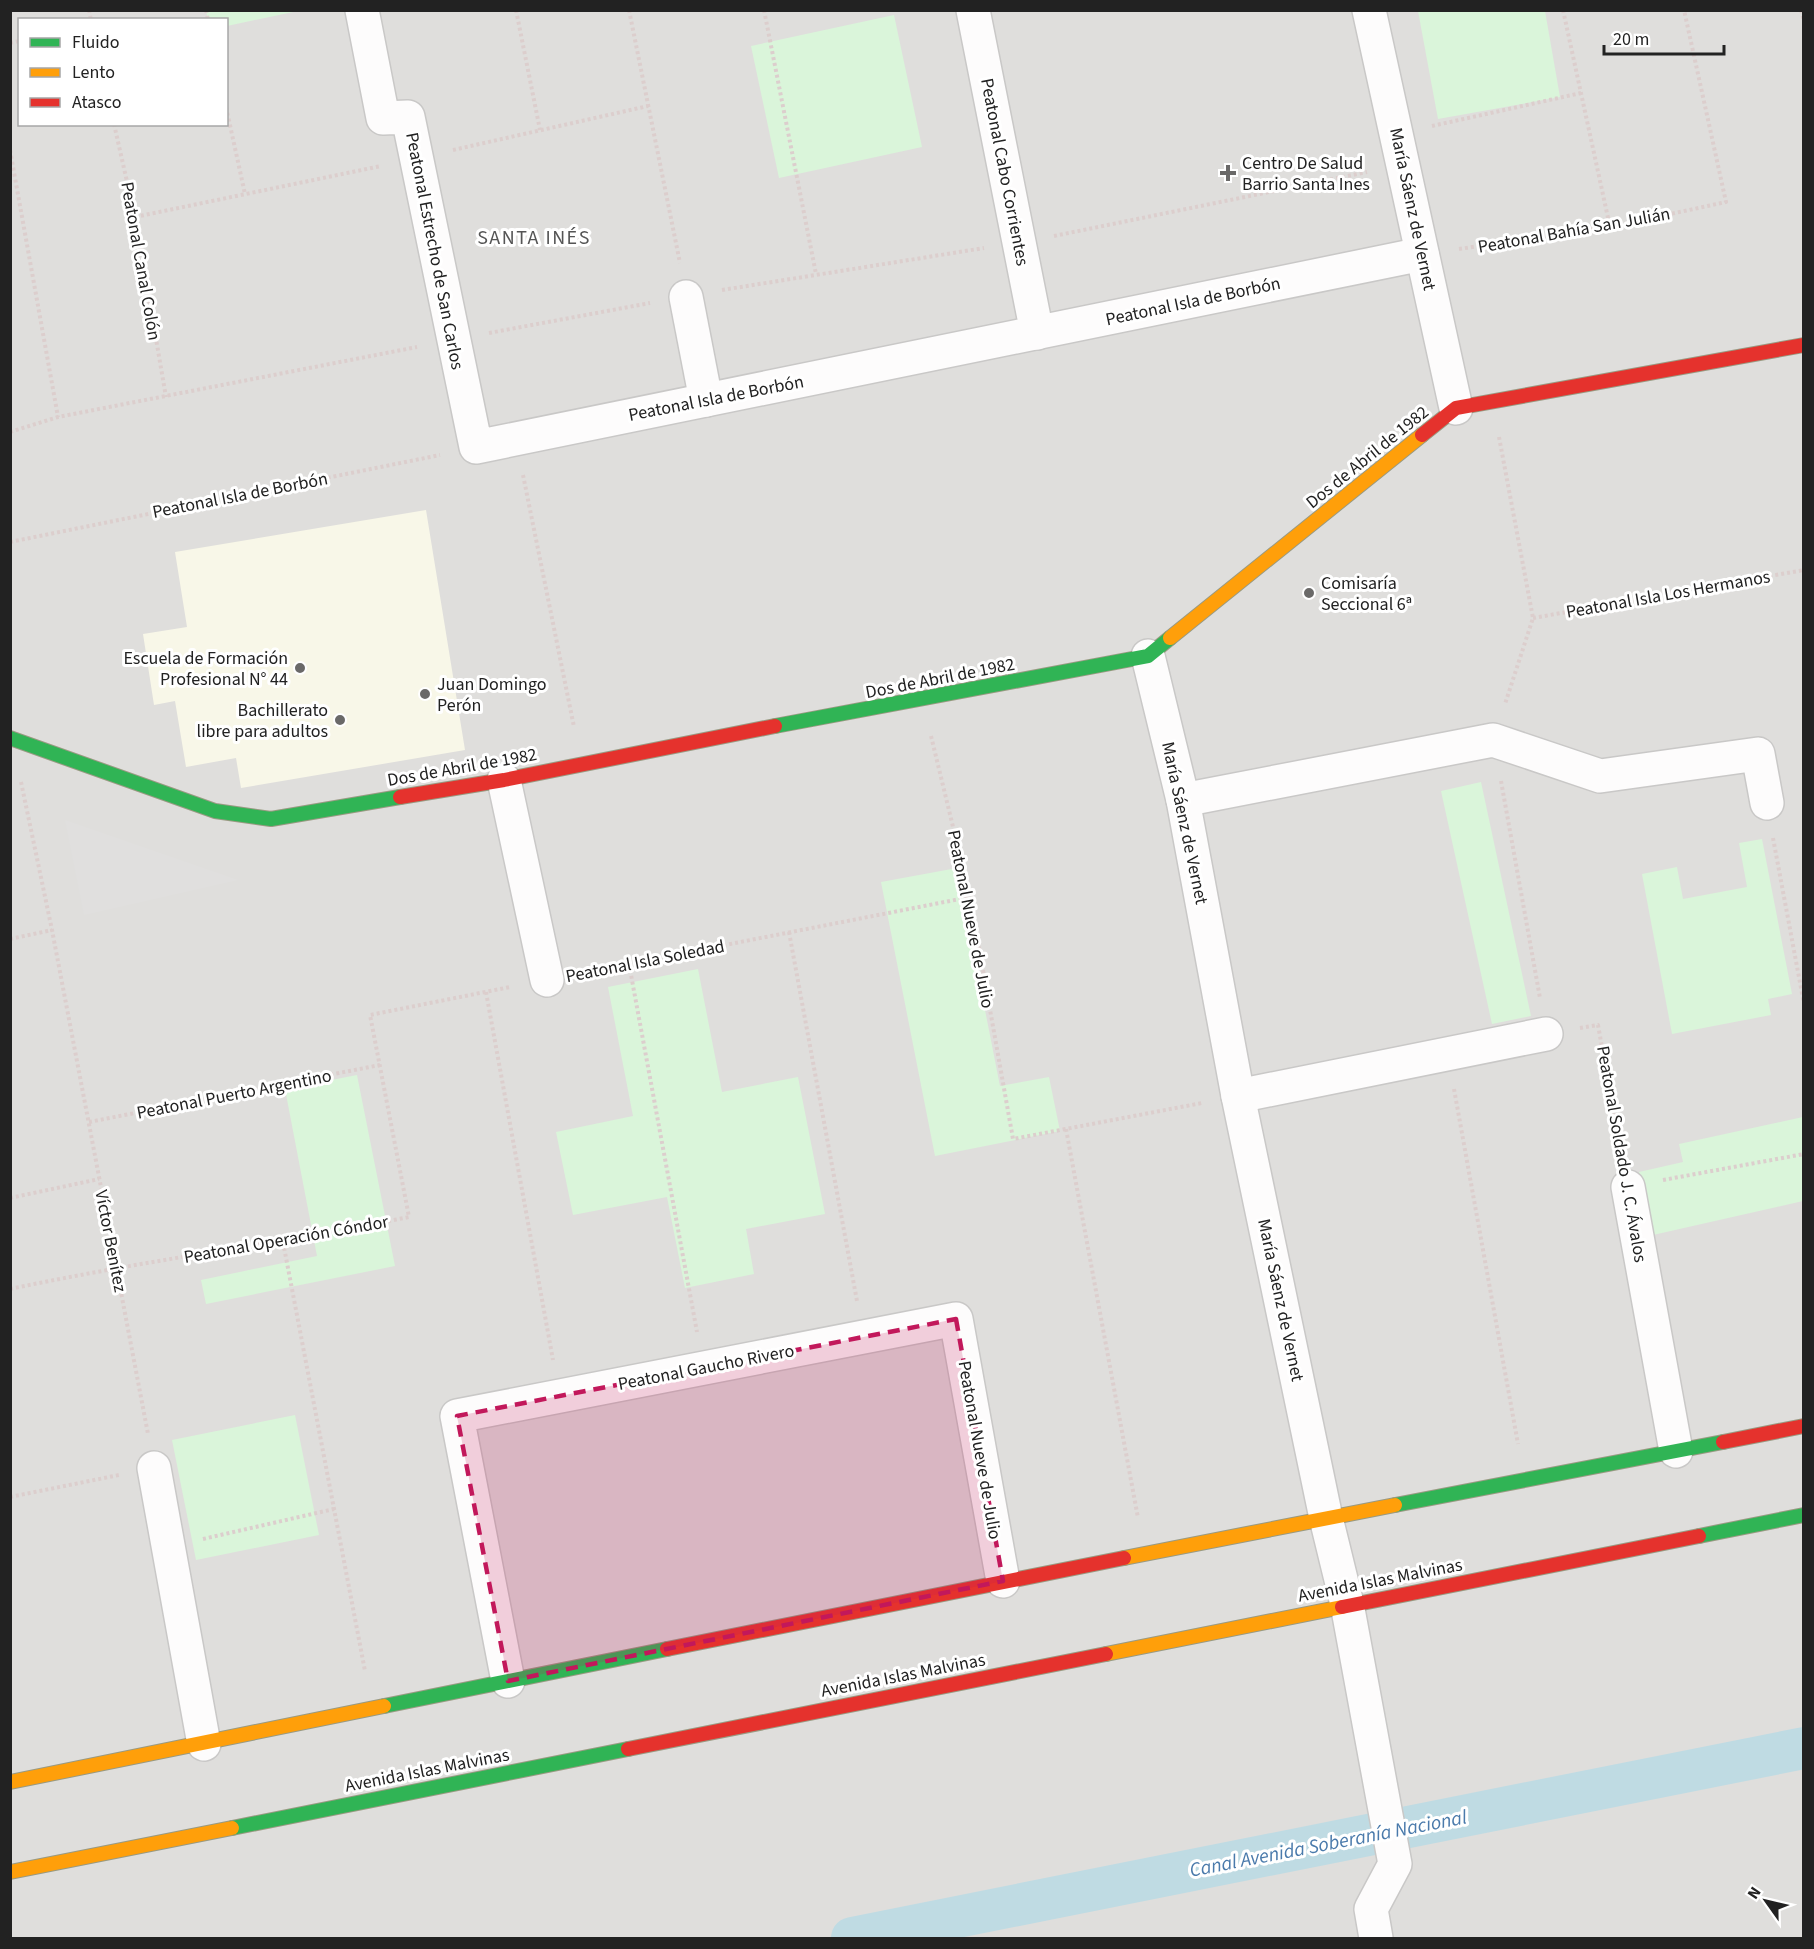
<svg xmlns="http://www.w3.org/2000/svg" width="1814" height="1949" font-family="'Source Sans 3',sans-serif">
  <rect width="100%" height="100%" fill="#f0eeeb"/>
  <!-- residential -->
  <path fill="#dfdedc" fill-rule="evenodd" d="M11 11H1803V1938H11ZM20 20H226V124H20Z"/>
  <!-- education -->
  <polygon fill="#f8f7e8" points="426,510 465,750 241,788 236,758 186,767 175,701 154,705 143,634 187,627 175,552"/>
  <!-- park -->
  <g fill="#daf5da">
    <polygon points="206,11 206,10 298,11 227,26 226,20 208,19"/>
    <polygon points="1418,11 1545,11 1560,97 1438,119"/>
    <polygon points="894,15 922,147 779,178 751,46"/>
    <polygon points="1481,782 1531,1016 1492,1024 1441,791"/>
    <polygon points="1762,839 1792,994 1768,999 1771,1015 1672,1034 1642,874 1677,867 1683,899 1747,887 1739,843"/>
    <polygon points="957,868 1000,1086 1049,1077 1060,1131 935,1156 881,882"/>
    <polygon points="698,969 722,1092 798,1077 825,1214 746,1229 754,1274 685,1288 667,1197 573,1215 556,1132 633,1116 608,987"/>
    <polygon points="357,1075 395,1266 206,1304 201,1280 317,1256 285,1089"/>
    <polygon points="1803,1117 1803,1201 1653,1235 1639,1172 1683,1162 1679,1144"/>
    <polygon points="295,1415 319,1535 196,1560 172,1440"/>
  </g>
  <!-- parking -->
  <polygon fill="#e0dfde" points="65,820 238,880 84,915"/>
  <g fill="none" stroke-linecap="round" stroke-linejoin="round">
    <!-- canal -->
    <polyline stroke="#bfdbe3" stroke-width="42" points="852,1938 1804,1748"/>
    <!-- street casing -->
    <g stroke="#c9c8c7" stroke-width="36">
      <g id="street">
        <polyline points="362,10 383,118 408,117 476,447 1422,254"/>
        <polyline points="973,10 1037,333"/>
        <polyline points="1369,10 1456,408"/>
        <polyline points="686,297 706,400"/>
        <polyline points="1148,656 1183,800 1238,1096 1326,1518 1347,1604 1395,1864 1371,1909 1376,1938"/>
        <polyline points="504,780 547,980"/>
        <polyline points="1183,800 1493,740 1600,776 1758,754 1767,803"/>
        <polyline points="1238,1096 1546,1034"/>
        <polyline points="1628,1187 1676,1451"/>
        <polyline points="154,1468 204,1744"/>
        <polyline points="508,1681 457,1416 956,1319 1003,1581"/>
      </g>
    </g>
    <!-- fast casing -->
    <g stroke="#999a82" stroke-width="16">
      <g id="fast">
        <polyline points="775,726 1148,656 1170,638"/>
        <polyline points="10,738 215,811 271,819 400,797"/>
        <polyline points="1395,1505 1723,1442"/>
        <polyline points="1699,1536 1804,1515"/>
        <polyline points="384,1706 667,1649"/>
        <polyline points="232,1828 628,1749"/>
      </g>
    </g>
    <!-- slow casing -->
    <g stroke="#999a82" stroke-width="16">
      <g id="slow">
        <polyline points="1170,638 1422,435"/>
        <polyline points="1124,1558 1395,1505"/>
        <polyline points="1106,1654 1342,1607"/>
        <polyline points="10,1782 384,1706"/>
        <polyline points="10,1872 232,1828"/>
      </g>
    </g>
    <!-- jam casing -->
    <g stroke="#999a82" stroke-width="16">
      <g id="jam">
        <polyline points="1422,435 1456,408 1804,345"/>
        <polyline points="400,797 504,780 775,726"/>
        <polyline points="1723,1442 1804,1426"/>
        <polyline points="1342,1607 1699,1536"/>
        <polyline points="667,1649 1124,1558"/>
        <polyline points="628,1749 1106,1654"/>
      </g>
    </g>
    <!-- path -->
    <g stroke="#dccecd" stroke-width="4" stroke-dasharray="3 3" stroke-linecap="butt">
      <polyline points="89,10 91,20"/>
      <polyline points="206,10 208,20"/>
      <polyline points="516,10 540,130"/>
      <polyline points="629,10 680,263"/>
      <polyline points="764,10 816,274"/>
      <polyline points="1563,10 1610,227"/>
      <polyline points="1801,10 1804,21"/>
      <polyline points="10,43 20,41"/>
      <polyline points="226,107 245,194"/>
      <polyline points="114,124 135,217 166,397"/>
      <polyline points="1432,126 1581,93"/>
      <polyline points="10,150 58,417"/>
      <polyline points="453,150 648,106"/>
      <polyline points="135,217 381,166"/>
      <polyline points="1054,236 1367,172"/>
      <polyline points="1459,249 1610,227 1726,202 1684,10"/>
      <polyline points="722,290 984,248"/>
      <polyline points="489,333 650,303"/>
      <polyline points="10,432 58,417 417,347"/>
      <polyline points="1499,437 1533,618 1505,704"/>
      <polyline points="523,475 574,727"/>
      <polyline points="10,542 440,455"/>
      <polyline points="1533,618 1804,570"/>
      <polyline points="931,736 970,897 1013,1139 1202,1103"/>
      <polyline points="1501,781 1540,998"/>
      <polyline points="21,782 52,930 148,1434"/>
      <polyline points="1773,838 1804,1004"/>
      <polyline points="789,932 857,1301"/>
      <polyline points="10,939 52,930"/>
      <polyline points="629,964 697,1332"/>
      <polyline points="582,973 970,897"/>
      <polyline points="486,992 553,1360"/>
      <polyline points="1580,1028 1598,1025 1621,1153"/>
      <polyline points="1454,1089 1518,1444"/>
      <polyline points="89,1122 380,1065"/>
      <polyline points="1066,1129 1138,1518"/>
      <polyline points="1663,1180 1804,1154"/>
      <polyline points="10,1198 99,1179"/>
      <polyline points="283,1242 365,1671"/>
      <path d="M10 1289C143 1261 277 1243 409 1217L370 1015 510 987"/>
      <polyline points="10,1497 119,1475"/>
      <polyline points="203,1539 334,1509"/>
    </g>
    <!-- street -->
    <use href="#street" stroke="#fdfcfc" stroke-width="33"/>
    <!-- fast -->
    <use href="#fast" stroke="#30b455" stroke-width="14"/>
    <!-- slow -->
    <use href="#slow" stroke="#ff9f0a" stroke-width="14"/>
    <!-- jam -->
    <use href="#jam" stroke="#e5322d" stroke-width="14"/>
  </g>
  <!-- marked area -->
  <path fill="#c2185b" fill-opacity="0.2" stroke="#c2185b" stroke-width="4.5" stroke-dasharray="12 8" stroke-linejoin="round" d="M956 1319 1003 1581 508 1681 457 1416Z"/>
  <!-- markers -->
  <g fill="#6a6968" stroke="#fff" stroke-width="2">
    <path d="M1225 164h6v6h6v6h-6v6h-6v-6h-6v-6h6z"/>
    <circle cx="1309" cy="593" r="6"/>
    <circle cx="300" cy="668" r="6"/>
    <circle cx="425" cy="694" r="6"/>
    <circle cx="340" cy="720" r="6"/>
  </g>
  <g text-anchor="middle" stroke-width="6" stroke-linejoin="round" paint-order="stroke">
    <!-- poi labels -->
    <g font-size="18" fill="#222" stroke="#fff" text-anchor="start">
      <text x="1242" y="169">Centro De Salud<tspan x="1242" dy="21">Barrio Santa Ines</tspan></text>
      <text x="1321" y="589">Comisaría<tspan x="1321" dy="21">Seccional 6ª</tspan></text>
      <text x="288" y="664" text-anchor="end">Escuela de Formación<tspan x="288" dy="21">Profesional N° 44</tspan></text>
      <text x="437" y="690">Juan Domingo<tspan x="437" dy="21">Perón</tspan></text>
      <text x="328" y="716" text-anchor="end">Bachillerato<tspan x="328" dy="21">libre para adultos</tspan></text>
    </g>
    <!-- street labels -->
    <g font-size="18" fill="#222" stroke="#fff">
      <text transform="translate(1005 172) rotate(79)" y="6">Peatonal Cabo Corrientes</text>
      <text transform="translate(1413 209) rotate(78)" y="6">María Sáenz de Vernet</text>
      <text transform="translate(1574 230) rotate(-10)" y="6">Peatonal Bahía San Julián</text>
      <text transform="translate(435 251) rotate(79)" y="6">Peatonal Estrecho de San Carlos</text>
      <text transform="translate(141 261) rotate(80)" y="6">Peatonal Canal Colón</text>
      <text transform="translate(1193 301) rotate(-12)" y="6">Peatonal Isla de Borbón</text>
      <text transform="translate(716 398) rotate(-11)" y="6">Peatonal Isla de Borbón</text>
      <text transform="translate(1367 457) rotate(-39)" y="6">Dos de Abril de 1982</text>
      <text transform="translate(240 495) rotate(-11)" y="6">Peatonal Isla de Borbón</text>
      <text transform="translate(1668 594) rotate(-10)" y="6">Peatonal Isla Los Hermanos</text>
      <text transform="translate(940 678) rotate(-11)" y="6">Dos de Abril de 1982</text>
      <text transform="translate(462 767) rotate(-10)" y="6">Dos de Abril de 1982</text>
      <text transform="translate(1185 823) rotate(78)" y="6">María Sáenz de Vernet</text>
      <text transform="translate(971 919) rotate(79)" y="6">Peatonal Nueve de Julio</text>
      <text transform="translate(645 961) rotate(-11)" y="6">Peatonal Isla Soledad</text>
      <text transform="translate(234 1094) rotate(-11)" y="6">Peatonal Puerto Argentino</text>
      <text transform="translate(1622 1154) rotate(80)" y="6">Peatonal Soldado J. C. Ávalos</text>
      <text transform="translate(286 1239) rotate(-10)" y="6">Peatonal Operación Cóndor</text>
      <text transform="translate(111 1241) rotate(79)" y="6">Víctor Benítez</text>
      <text transform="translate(1281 1300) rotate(78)" y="6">María Sáenz de Vernet</text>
      <text transform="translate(706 1367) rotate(-11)" y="6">Peatonal Gaucho Rivero</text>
      <text transform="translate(980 1450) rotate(80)" y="6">Peatonal Nueve de Julio</text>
      <text transform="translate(1380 1580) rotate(-11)" y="6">Avenida Islas Malvinas</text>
      <text transform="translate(903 1675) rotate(-11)" y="6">Avenida Islas Malvinas</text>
      <text transform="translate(427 1770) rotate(-11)" y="6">Avenida Islas Malvinas</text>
    </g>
    <!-- neighbourhood labels -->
    <g font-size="20" letter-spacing="1.5" fill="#555" stroke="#fff">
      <text x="534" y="244">SANTA INÉS</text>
    </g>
    <!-- water labels -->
    <g font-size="20" font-style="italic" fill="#4a7aab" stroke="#fff">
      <text transform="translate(1328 1843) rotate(-11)" y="7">Canal Avenida Soberanía Nacional</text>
    </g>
  </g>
  <!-- border -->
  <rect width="1814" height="1949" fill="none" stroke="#222222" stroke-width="24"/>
  <!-- legend -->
  <rect x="18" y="18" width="210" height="108" fill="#ffffff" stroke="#a7a7a7" stroke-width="1.5"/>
  <rect x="30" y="38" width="30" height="9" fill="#30b455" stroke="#a7a7a7" stroke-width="1.5"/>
  <text x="72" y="48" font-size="18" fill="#222222">Fluido</text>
  <rect x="30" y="68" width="30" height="9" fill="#ff9f0a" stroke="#a7a7a7" stroke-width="1.5"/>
  <text x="72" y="78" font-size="18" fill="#222222">Lento</text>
  <rect x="30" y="98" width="30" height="9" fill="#e5322d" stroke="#a7a7a7" stroke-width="1.5"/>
  <text x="72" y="108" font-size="18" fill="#222222">Atasco</text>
  <!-- north arrow -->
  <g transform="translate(1766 1901) rotate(304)" stroke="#ffffff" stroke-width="4.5" paint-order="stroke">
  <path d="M0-4.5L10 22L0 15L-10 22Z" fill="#222222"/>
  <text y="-9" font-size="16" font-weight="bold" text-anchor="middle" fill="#222222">N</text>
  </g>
  <!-- scale -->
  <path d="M1604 45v9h120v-9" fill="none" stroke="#222222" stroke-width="3"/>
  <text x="1613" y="45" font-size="18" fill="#222222" stroke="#ffffff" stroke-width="4.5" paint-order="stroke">20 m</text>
</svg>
